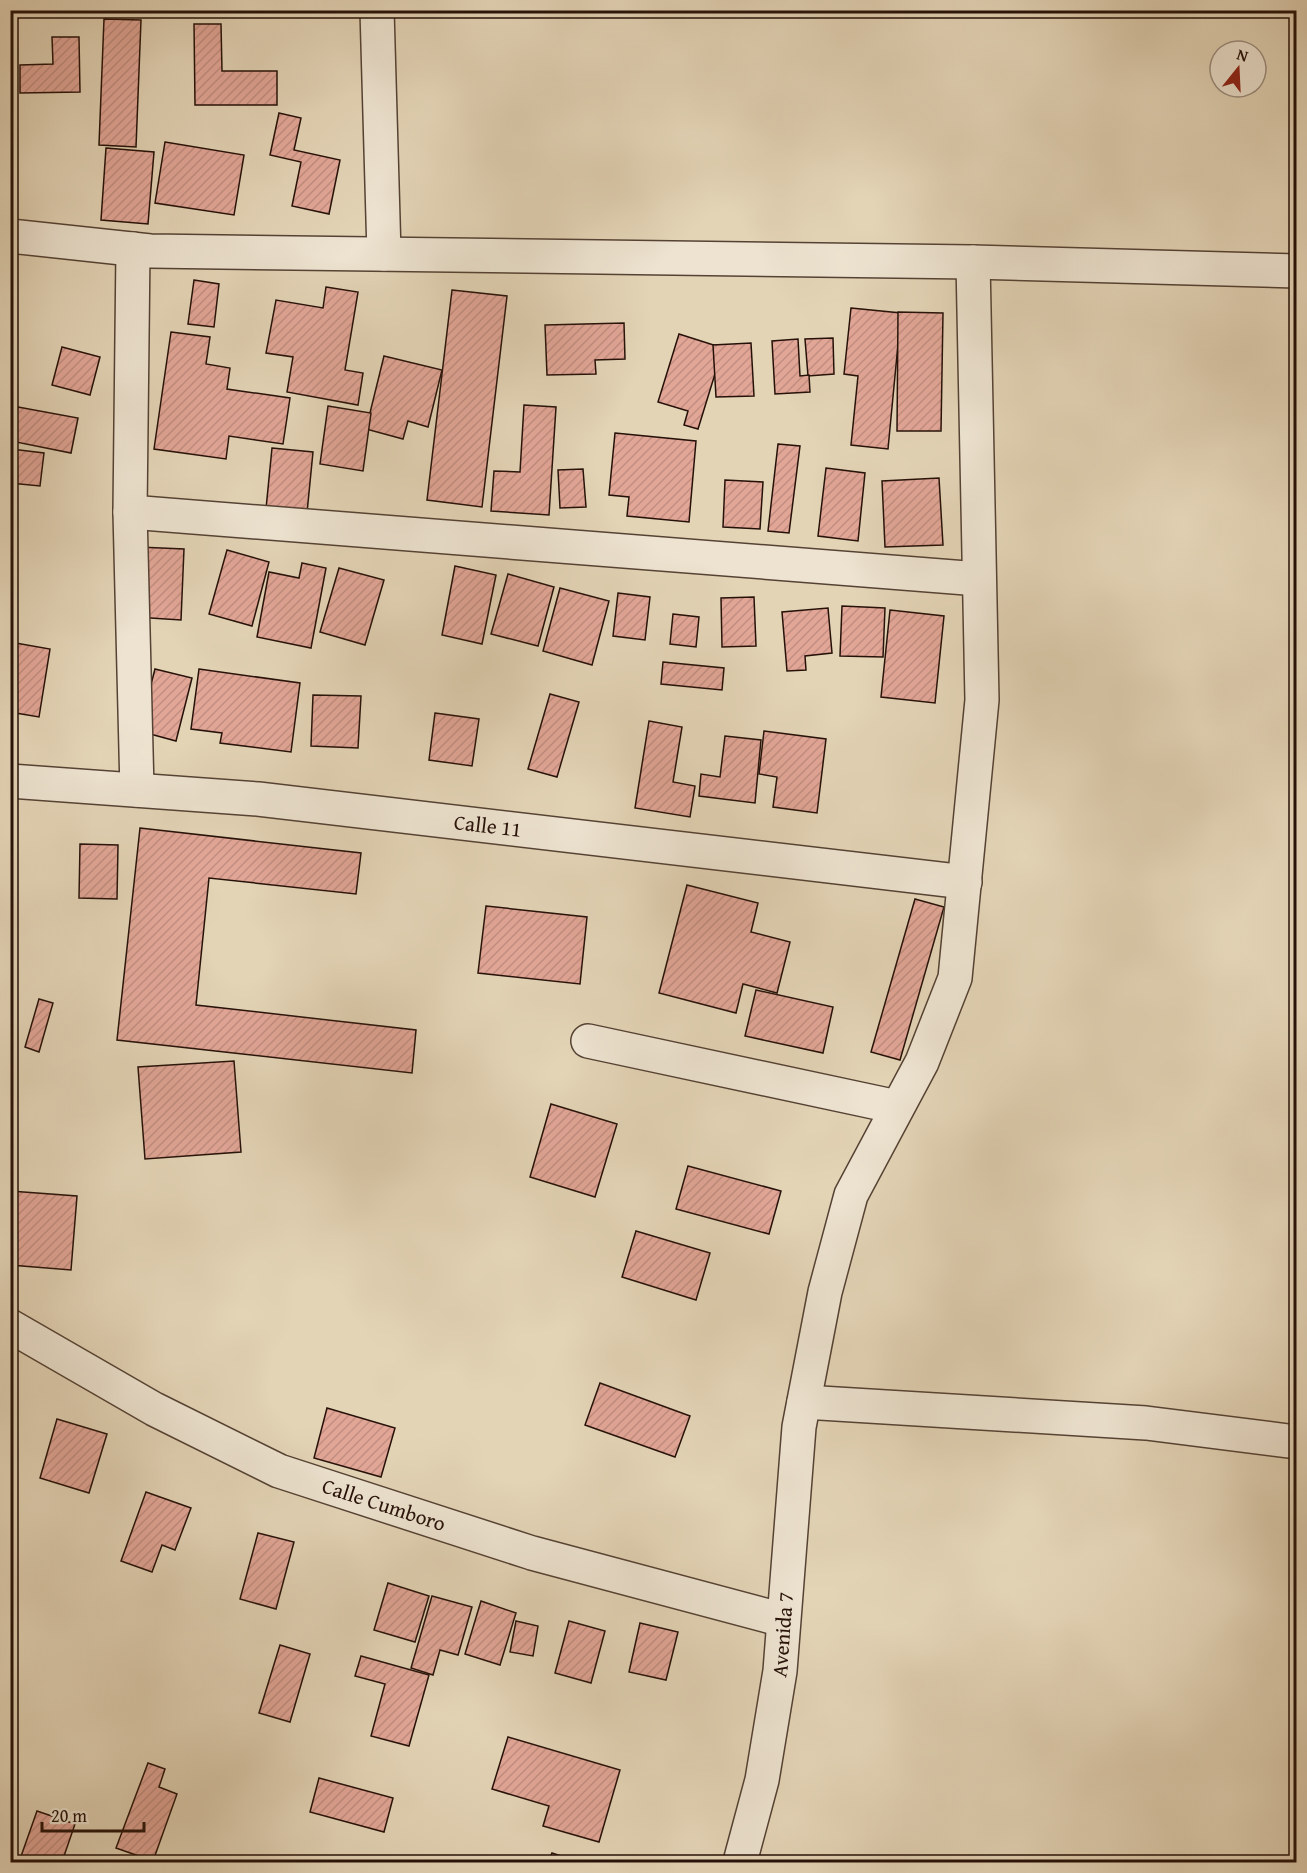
<svg xmlns="http://www.w3.org/2000/svg" width="1307" height="1873" font-family="'Gentium Book Plus',serif">
  <defs>
    <pattern id="building-hatch" width="6" height="6" patternUnits="userSpaceOnUse" patternTransform="scale(1.5)"><rect width="6" height="6" fill="#e2a697"/><path d="M-1 1l2-2M0 6l6-6M5 7l2-2" fill="none" stroke="#c28e81"/></pattern>
  </defs>
  <rect width="100%" height="100%" fill="#e3d4b6"/>
  <filter id="stains"><feTurbulence type="fractalNoise" baseFrequency=".00333" numOctaves="4"/><feColorMatrix values="0 0 0 0 .2 0 0 0 0 .09 0 0 0 0 .02 0 0 0 .5 -.17"/></filter>
  <radialGradient id="worn" r=".72"><stop offset=".6" stop-color="#630" stop-opacity="0"/><stop offset="1" stop-color="#630" stop-opacity=".3"/></radialGradient>
  <!-- building -->
  <g fill="url(#building-hatch)" stroke="#261109" stroke-width="1.5">
    <polygon points="104,19 141,20 136,147 99,145"/>
    <polygon points="194,24 221,24 222,71 277,71 277,105 195,105"/>
    <polygon points="52,37 79,37 80,92 20,93 20,65 53,64"/>
    <polygon points="279,113 301,118 294,150 340,160 329,214 292,206 301,162 270,155"/>
    <polygon points="165,142 244,155 234,215 155,203"/>
    <polygon points="106,148 154,152 148,224 101,220"/>
    <polygon points="194,280 219,284 214,327 188,324"/>
    <polygon points="326,287 358,292 345,370 363,373 358,405 287,392 293,357 266,353 276,300 323,308"/>
    <polygon points="452,290 507,296 482,507 427,500"/>
    <polygon points="851,308 901,313 888,449 851,445 858,376 844,374"/>
    <polygon points="898,312 943,313 941,431 897,431"/>
    <polygon points="624,323 625,359 595,360 596,374 547,375 545,325"/>
    <polygon points="171,332 210,337 206,364 230,368 227,389 290,398 283,444 229,436 226,459 154,449"/>
    <polygon points="679,334 723,348 698,429 684,425 688,411 658,402"/>
    <polygon points="833,338 834,374 808,376 805,339"/>
    <polygon points="798,339 800,376 809,375 810,392 775,394 772,341"/>
    <polygon points="751,343 754,396 716,397 713,345"/>
    <polygon points="62,347 100,357 90,395 52,385"/>
    <polygon points="384,356 442,370 428,427 408,421 403,439 366,429"/>
    <polygon points="524,405 556,407 549,515 491,511 494,471 520,472"/>
    <polygon points="328,406 371,413 363,471 320,464"/>
    <polygon points="18,407 78,418 71,453 11,441"/>
    <polygon points="615,433 696,441 689,522 627,516 629,497 609,495"/>
    <polygon points="778,444 800,446 789,533 768,531"/>
    <polygon points="272,448 313,452 306,523 265,519"/>
    <polygon points="11,449 44,453 40,486 10,483"/>
    <polygon points="826,468 865,473 858,541 818,536"/>
    <polygon points="583,469 586,507 560,508 558,470"/>
    <polygon points="939,478 943,545 885,547 882,481"/>
    <polygon points="725,480 763,482 760,529 723,527"/>
    <polygon points="138,547 184,549 181,620 135,617"/>
    <polygon points="227,550 269,562 252,626 209,614"/>
    <polygon points="302,563 326,568 311,648 257,637 269,572 299,578"/>
    <polygon points="455,566 496,575 482,644 442,635"/>
    <polygon points="339,568 384,580 365,645 320,632"/>
    <polygon points="508,574 554,587 538,646 491,634"/>
    <polygon points="560,588 609,601 592,665 543,651"/>
    <polygon points="618,593 650,597 645,640 613,636"/>
    <polygon points="754,597 756,646 722,647 721,598"/>
    <polygon points="842,606 885,608 883,657 840,656"/>
    <polygon points="828,608 832,653 805,656 806,670 787,671 782,612"/>
    <polygon points="10,609 15,610 10,642"/>
    <polygon points="890,610 944,616 935,703 881,697"/>
    <polygon points="673,614 699,617 696,647 670,644"/>
    <polygon points="10,642 50,649 39,717 10,712"/>
    <polygon points="663,662 724,668 722,690 661,684"/>
    <polygon points="155,669 192,678 176,741 139,731"/>
    <polygon points="199,669 300,683 291,752 220,743 222,733 191,729"/>
    <polygon points="550,694 579,702 557,777 528,769"/>
    <polygon points="313,695 361,696 358,748 311,746"/>
    <polygon points="435,713 479,719 472,766 429,760"/>
    <polygon points="649,721 682,727 673,782 695,786 690,817 635,808"/>
    <polygon points="764,731 826,739 817,813 773,807 777,777 759,774"/>
    <polygon points="725,736 761,740 755,803 699,796 701,774 720,777"/>
    <polygon points="140,828 361,853 356,894 209,878 196,1005 416,1030 412,1073 117,1040"/>
    <polygon points="80,844 118,845 117,899 79,898"/>
    <polygon points="687,885 758,903 751,932 790,942 777,993 743,984 736,1013 659,993"/>
    <polygon points="915,899 944,907 900,1060 871,1052"/>
    <polygon points="486,906 587,917 580,984 478,973"/>
    <polygon points="756,990 833,1007 823,1053 745,1036"/>
    <polygon points="39,999 53,1003 39,1052 25,1047"/>
    <polygon points="234,1061 241,1152 145,1159 138,1067"/>
    <polygon points="551,1104 617,1124 595,1197 530,1177"/>
    <polygon points="688,1166 781,1191 769,1234 676,1209"/>
    <polygon points="10,1191 77,1196 71,1270 10,1265"/>
    <polygon points="636,1231 710,1253 696,1300 622,1277"/>
    <polygon points="600,1383 690,1416 675,1457 585,1425"/>
    <polygon points="327,1408 395,1428 381,1477 314,1458"/>
    <polygon points="57,1419 107,1434 89,1493 40,1478"/>
    <polygon points="146,1492 191,1508 175,1550 162,1545 152,1572 121,1561"/>
    <polygon points="258,1533 294,1542 276,1609 240,1599"/>
    <polygon points="388,1583 429,1596 415,1642 374,1630"/>
    <polygon points="432,1596 472,1607 458,1655 440,1650 433,1675 411,1668"/>
    <polygon points="481,1601 516,1613 500,1665 465,1654"/>
    <polygon points="516,1621 538,1626 533,1656 510,1652"/>
    <polygon points="569,1621 605,1631 591,1683 555,1673"/>
    <polygon points="640,1623 678,1632 666,1680 629,1672"/>
    <polygon points="280,1645 310,1654 290,1722 259,1713"/>
    <polygon points="361,1656 429,1675 409,1746 371,1736 385,1684 355,1676"/>
    <polygon points="508,1737 620,1770 599,1842 543,1826 549,1806 492,1789"/>
    <polygon points="148,1763 165,1769 159,1787 177,1794 153,1861 116,1848"/>
    <polygon points="319,1778 393,1798 384,1832 310,1812"/>
    <polygon points="37,1811 75,1824 62,1862 19,1862"/>
    <polygon points="552,1853 579,1862 548,1862"/>
  </g>
  <g fill="none" stroke-linecap="round" stroke-linejoin="round">
    <!-- minor casing -->
    <g stroke="#554234" stroke-width="36">
      <g id="minor">
        <polyline points="377,10 384,254"/>
        <polyline points="10,236 150,251 973,262 1296,271"/>
        <polyline points="133,249 130,512 137,790"/>
        <polyline points="130,512 979,579"/>
        <path id="s1" d="M10 781 258 799 965 882"/>
        <polyline points="588,1041 897,1107"/>
        <path id="s2" d="M10 1326 154 1409 279 1471 532 1553 783 1620"/>
        <polyline points="804,1402 1146,1423 1296,1442"/>
        <path id="s3" d="M740 1862 762 1780 780 1671 799 1427 825 1292 851 1195 922 1062 955 978 982 700 973 262"/>
      </g>
    </g>
    <!-- minor -->
    <use href="#minor" stroke="#ede3d0" stroke-width="33"/>
  </g>
  <g text-anchor="middle" stroke-width="4.5" stroke-linejoin="round" paint-order="stroke">
    <!-- street labels -->
    <g font-size="21" fill="#261109" stroke="#ede3d0">
      <text dy="7" stroke="none"><textPath href="#s1" startOffset="480">Calle 11</textPath></text>
      <text dy="7" stroke="none"><textPath href="#s2" startOffset="416">Calle Cumboro</textPath></text>
      <text dy="7" stroke="none"><textPath href="#s3" startOffset="232">Avenida 7</textPath></text>
    </g>
  </g>
  <!-- margin -->
  <rect width="1307" height="1873" fill="none" stroke="#e3d4b6" stroke-width="36"/>
  <rect x="12" y="12" width="1283" height="1849" fill="none" stroke="#261109" stroke-width="3"/>
  <rect x="18" y="18" width="1271" height="1837" fill="none" stroke="#261109" stroke-width="1.5"/>
  <!-- north arrow -->
  <g transform="translate(1238 69) rotate(18)"><circle r="28" fill="#ede3d0" stroke="#9d8f80" stroke-width="1.5"/>
  <path d="M0-4.5L10 22L0 15L-10 22Z" fill="#8f2418"/>
  <text y="-9" font-size="16" font-weight="bold" text-anchor="middle" fill="#261109">N</text>
  </g>
  <!-- scale -->
  <path d="M42 1822v9h102v-9" fill="none" stroke="#261109" stroke-width="3"/>
  <text x="51" y="1822" font-size="18" fill="#261109" stroke="#ede3d0" stroke-width="4.5" paint-order="stroke">20 m</text>
  <rect width="100%" height="100%" filter="url(#stains)"/>
  <rect width="100%" height="100%" fill="url(#worn)"/>
</svg>
